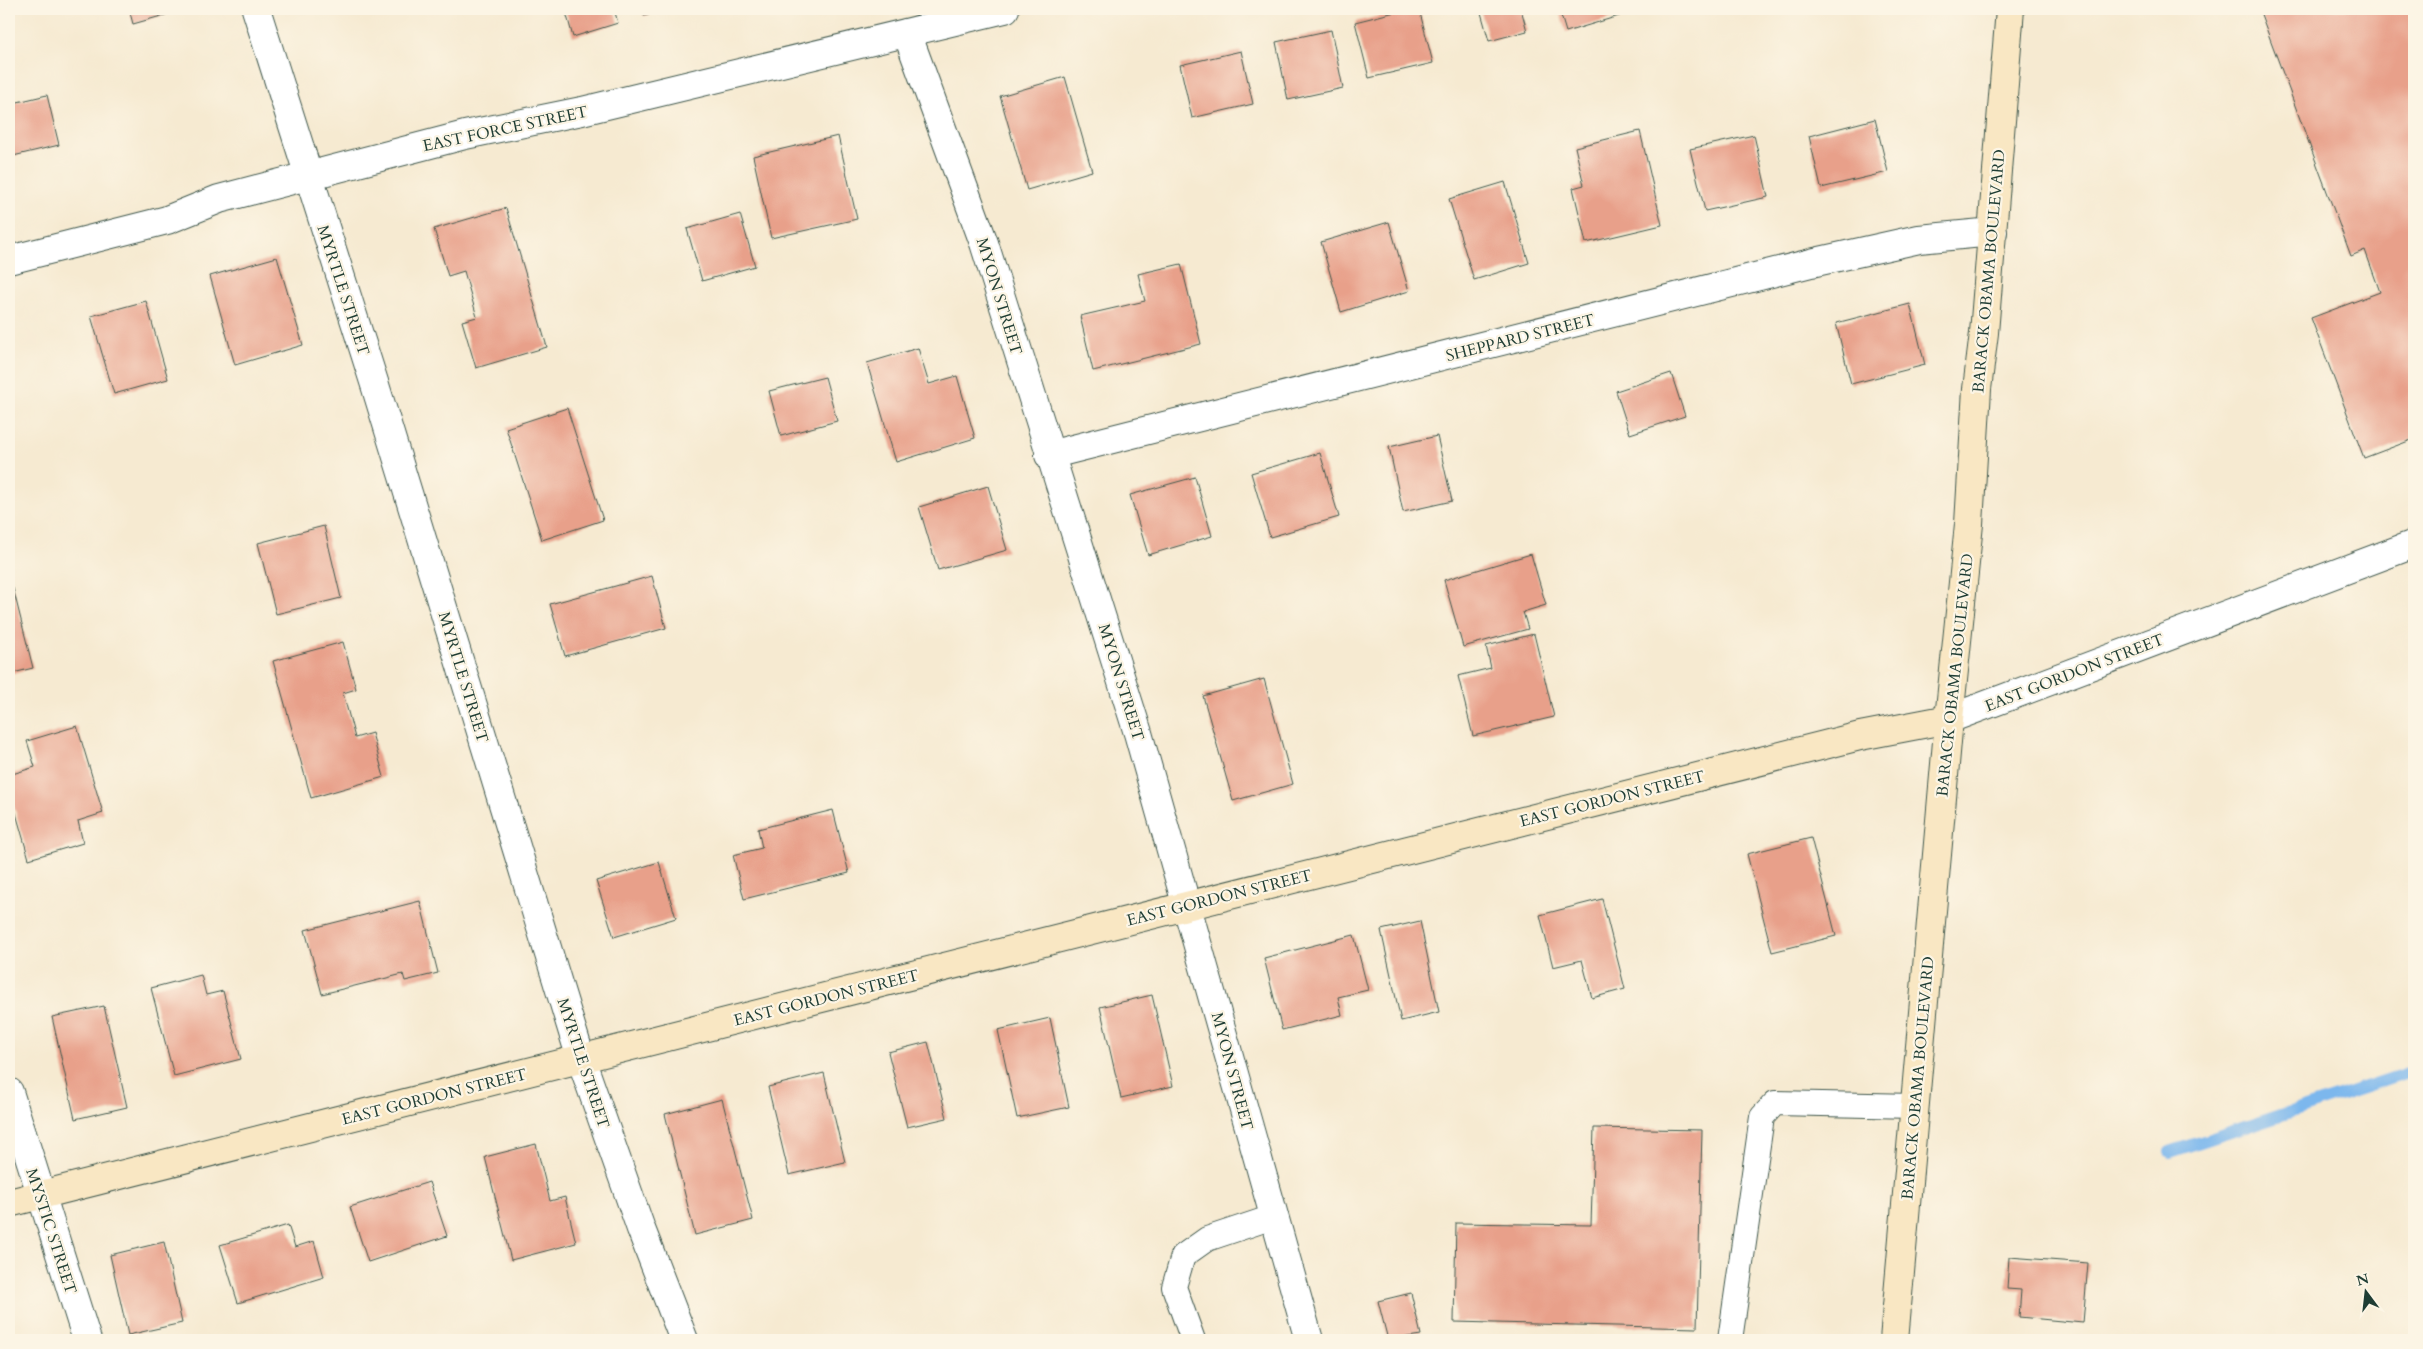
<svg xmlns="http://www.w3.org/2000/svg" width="2423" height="1349" font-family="Cardo,serif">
  <rect width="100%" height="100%" fill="#fcf5e5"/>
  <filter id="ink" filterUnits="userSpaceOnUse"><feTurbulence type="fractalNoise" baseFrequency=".02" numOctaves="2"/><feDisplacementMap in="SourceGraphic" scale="10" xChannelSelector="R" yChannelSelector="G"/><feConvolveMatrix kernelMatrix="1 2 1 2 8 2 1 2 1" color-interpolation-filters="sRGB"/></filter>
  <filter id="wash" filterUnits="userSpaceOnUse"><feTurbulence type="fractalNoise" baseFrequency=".0096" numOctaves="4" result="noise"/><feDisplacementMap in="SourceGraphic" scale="20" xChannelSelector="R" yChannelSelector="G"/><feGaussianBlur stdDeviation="1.12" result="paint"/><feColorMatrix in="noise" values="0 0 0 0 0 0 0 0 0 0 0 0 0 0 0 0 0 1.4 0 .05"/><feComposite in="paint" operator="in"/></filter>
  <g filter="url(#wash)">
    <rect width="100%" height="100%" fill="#f6ead1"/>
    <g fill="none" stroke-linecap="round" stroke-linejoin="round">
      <!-- stream -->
      <polyline stroke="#7cb7ed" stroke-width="12" points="2170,1152 2414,1071"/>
    </g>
    <g id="blocks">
      <!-- building -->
      <g fill="#e8a08a">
        <polygon points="129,9 186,9 133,24"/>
        <polygon points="565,9 614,9 618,23 573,37"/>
        <polygon points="643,9 670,9 644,16"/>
        <polygon points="1407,9 1419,9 1433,63 1369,78 1355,22"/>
        <polygon points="1480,9 1521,9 1527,31 1489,41"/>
        <polygon points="1559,9 1642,9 1566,32"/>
        <polygon points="2259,9 2414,9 2414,439 2364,458 2311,318 2380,292 2365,250 2351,256"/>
        <polygon points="1331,30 1343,88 1288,100 1276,42"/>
        <polygon points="1241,51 1253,104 1192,118 1180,65"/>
        <polygon points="1065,77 1092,171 1027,190 1000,96"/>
        <polygon points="47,95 59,145 9,157 9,104"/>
        <polygon points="1875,119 1888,172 1821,188 1809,136"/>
        <polygon points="1640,131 1662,225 1586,243 1573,188 1584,185 1575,147"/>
        <polygon points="1754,135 1768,197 1705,211 1690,149"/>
        <polygon points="838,136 857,219 771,238 753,156"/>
        <polygon points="1505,182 1529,263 1474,280 1449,199"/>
        <polygon points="506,208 547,347 476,368 462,321 477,317 464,271 448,276 434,229"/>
        <polygon points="740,214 755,266 702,281 687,229"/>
        <polygon points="1389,222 1409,291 1341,312 1321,242"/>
        <polygon points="277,257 303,345 235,365 210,276"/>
        <polygon points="1181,264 1201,344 1093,371 1080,316 1145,301 1138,274"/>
        <polygon points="146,301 168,379 114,394 91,316"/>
        <polygon points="1910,304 1925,365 1851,384 1836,323"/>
        <polygon points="918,348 929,384 957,376 975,438 896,462 867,363"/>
        <polygon points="1671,373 1685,416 1630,434 1616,391"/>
        <polygon points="825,377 837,421 781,436 769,391"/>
        <polygon points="567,408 603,520 542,540 506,428"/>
        <polygon points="1437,436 1452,501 1403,512 1389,447"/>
        <polygon points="1320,453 1339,517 1270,537 1251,473"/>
        <polygon points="1195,477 1212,536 1148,555 1130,495"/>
        <polygon points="988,486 1007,550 938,570 919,507"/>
        <polygon points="324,526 341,598 276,614 258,543"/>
        <polygon points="1531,554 1546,605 1523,612 1528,629 1463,647 1444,580"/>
        <polygon points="652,576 666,628 565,656 550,604"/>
        <polygon points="13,588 33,668 9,674 9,589"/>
        <polygon points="1534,634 1554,717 1473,736 1458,676 1491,668 1486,646"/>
        <polygon points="343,642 356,689 343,693 355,738 372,733 384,777 311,798 273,661"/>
        <polygon points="1264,679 1293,784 1233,801 1203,696"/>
        <polygon points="77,726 103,813 78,821 83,843 29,859 9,789 9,775 35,767 27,741"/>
        <polygon points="833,810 849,873 744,899 733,855 762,848 758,829"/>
        <polygon points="1811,838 1836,936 1772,952 1747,854"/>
        <polygon points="659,862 676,918 614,937 596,881"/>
        <polygon points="1602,899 1625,989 1592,998 1582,960 1553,967 1540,915"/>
        <polygon points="420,901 438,973 405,981 403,974 322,994 305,930"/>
        <polygon points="1420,921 1439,1012 1401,1021 1381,930"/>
        <polygon points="1354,935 1368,990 1338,997 1342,1015 1282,1030 1264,958"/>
        <polygon points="201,975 206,995 223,991 241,1059 174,1076 151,988"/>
        <polygon points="1152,995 1173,1086 1121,1098 1100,1007"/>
        <polygon points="104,1006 127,1107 75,1119 52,1017"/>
        <polygon points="1050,1018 1069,1107 1017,1118 998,1030"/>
        <polygon points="928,1042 947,1118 907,1127 888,1052"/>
        <polygon points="824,1073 845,1162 789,1175 768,1087"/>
        <polygon points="722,1099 753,1220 695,1235 665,1114"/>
        <polygon points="1594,1128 1702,1130 1697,1328 1454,1322 1456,1223 1591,1225"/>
        <polygon points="536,1144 550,1201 565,1197 576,1243 511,1260 485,1157"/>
        <polygon points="429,1182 447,1236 368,1262 350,1207"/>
        <polygon points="288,1225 295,1247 314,1241 324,1277 238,1303 220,1245"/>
        <polygon points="164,1242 182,1323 128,1335 110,1255"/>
        <polygon points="2009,1257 2088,1263 2083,1323 2019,1317 2021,1290 2007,1289"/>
        <polygon points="1411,1293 1421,1335 1388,1340 1378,1301"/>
      </g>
    </g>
  </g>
  <g filter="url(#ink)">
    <use href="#blocks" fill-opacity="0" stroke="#3f574c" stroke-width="1"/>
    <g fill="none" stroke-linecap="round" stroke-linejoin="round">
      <!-- lane casing -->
      <g stroke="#3f574c" stroke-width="26">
        <g id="lane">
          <polyline points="1193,1340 1174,1287 1183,1256 1207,1239 1273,1217"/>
          <polyline points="1730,1340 1762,1117 1775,1103 1915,1106"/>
        </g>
      </g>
      <!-- street casing -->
      <g stroke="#3f574c" stroke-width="30">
        <g id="street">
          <polyline points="256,9 375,385 581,1059 641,1229 684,1340"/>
          <polyline points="907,33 984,243 1138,733 1309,1340"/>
          <polyline points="9,260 167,220 219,199 465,135 582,111 1005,9"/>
          <polyline points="1049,455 1811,263 1919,239 1993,232"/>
          <polyline points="1949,719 2414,544"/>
          <polyline points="9,1092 87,1340"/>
        </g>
      </g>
      <!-- secondary casing -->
      <g stroke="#3f574c" stroke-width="30">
        <g id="secondary">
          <polyline points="9,1203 1860,736 1949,719"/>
          <polyline points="1894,1340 1949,719 1969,524 1977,389 1984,333 2010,9"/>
        </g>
      </g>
      <!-- lane -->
      <use href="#lane" stroke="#fff" stroke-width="24"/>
      <!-- street -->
      <use href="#street" stroke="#fff" stroke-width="28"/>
      <!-- secondary -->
      <use href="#secondary" stroke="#f9e7c3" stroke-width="28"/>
    </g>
  </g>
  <g text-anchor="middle" stroke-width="4.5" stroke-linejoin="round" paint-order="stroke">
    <!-- street labels -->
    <g font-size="16" fill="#1f3d34" stroke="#fcf5e5">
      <text transform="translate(505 128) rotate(-12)" y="6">EAST FORCE STREET</text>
      <text transform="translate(1988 271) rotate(-85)" y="6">BARACK OBAMA BOULEVARD</text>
      <text transform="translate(344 290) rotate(72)" y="6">MYRTLE STREET</text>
      <text transform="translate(1000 296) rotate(73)" y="6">MYON STREET</text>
      <text transform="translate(1520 337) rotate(-14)" y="6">SHEPPARD STREET</text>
      <text transform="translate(2074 672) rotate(-21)" y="6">EAST GORDON STREET</text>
      <text transform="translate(1954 675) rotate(-84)" y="6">BARACK OBAMA BOULEVARD</text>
      <text transform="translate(464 677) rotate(73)" y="6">MYRTLE STREET</text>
      <text transform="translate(1122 682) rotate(73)" y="6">MYON STREET</text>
      <text transform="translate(1612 798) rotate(-14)" y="6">EAST GORDON STREET</text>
      <text transform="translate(1219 897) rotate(-14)" y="6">EAST GORDON STREET</text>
      <text transform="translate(826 997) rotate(-14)" y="6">EAST GORDON STREET</text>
      <text transform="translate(584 1063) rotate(72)" y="6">MYRTLE STREET</text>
      <text transform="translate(1233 1071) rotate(75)" y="6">MYON STREET</text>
      <text transform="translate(1917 1078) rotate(-85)" y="6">BARACK OBAMA BOULEVARD</text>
      <text transform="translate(434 1096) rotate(-14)" y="6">EAST GORDON STREET</text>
      <text transform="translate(52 1231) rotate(72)" y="6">MYSTIC STREET</text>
    </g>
  </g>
  <!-- margin -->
  <rect width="2423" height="1349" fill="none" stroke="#fcf5e5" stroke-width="30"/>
  <!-- north arrow -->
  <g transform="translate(2366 1292) rotate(345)" stroke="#fcf5e5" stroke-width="4" paint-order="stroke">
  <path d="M0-4L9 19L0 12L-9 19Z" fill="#1f3d34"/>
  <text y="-8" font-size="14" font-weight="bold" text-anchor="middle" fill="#1f3d34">N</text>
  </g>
</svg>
